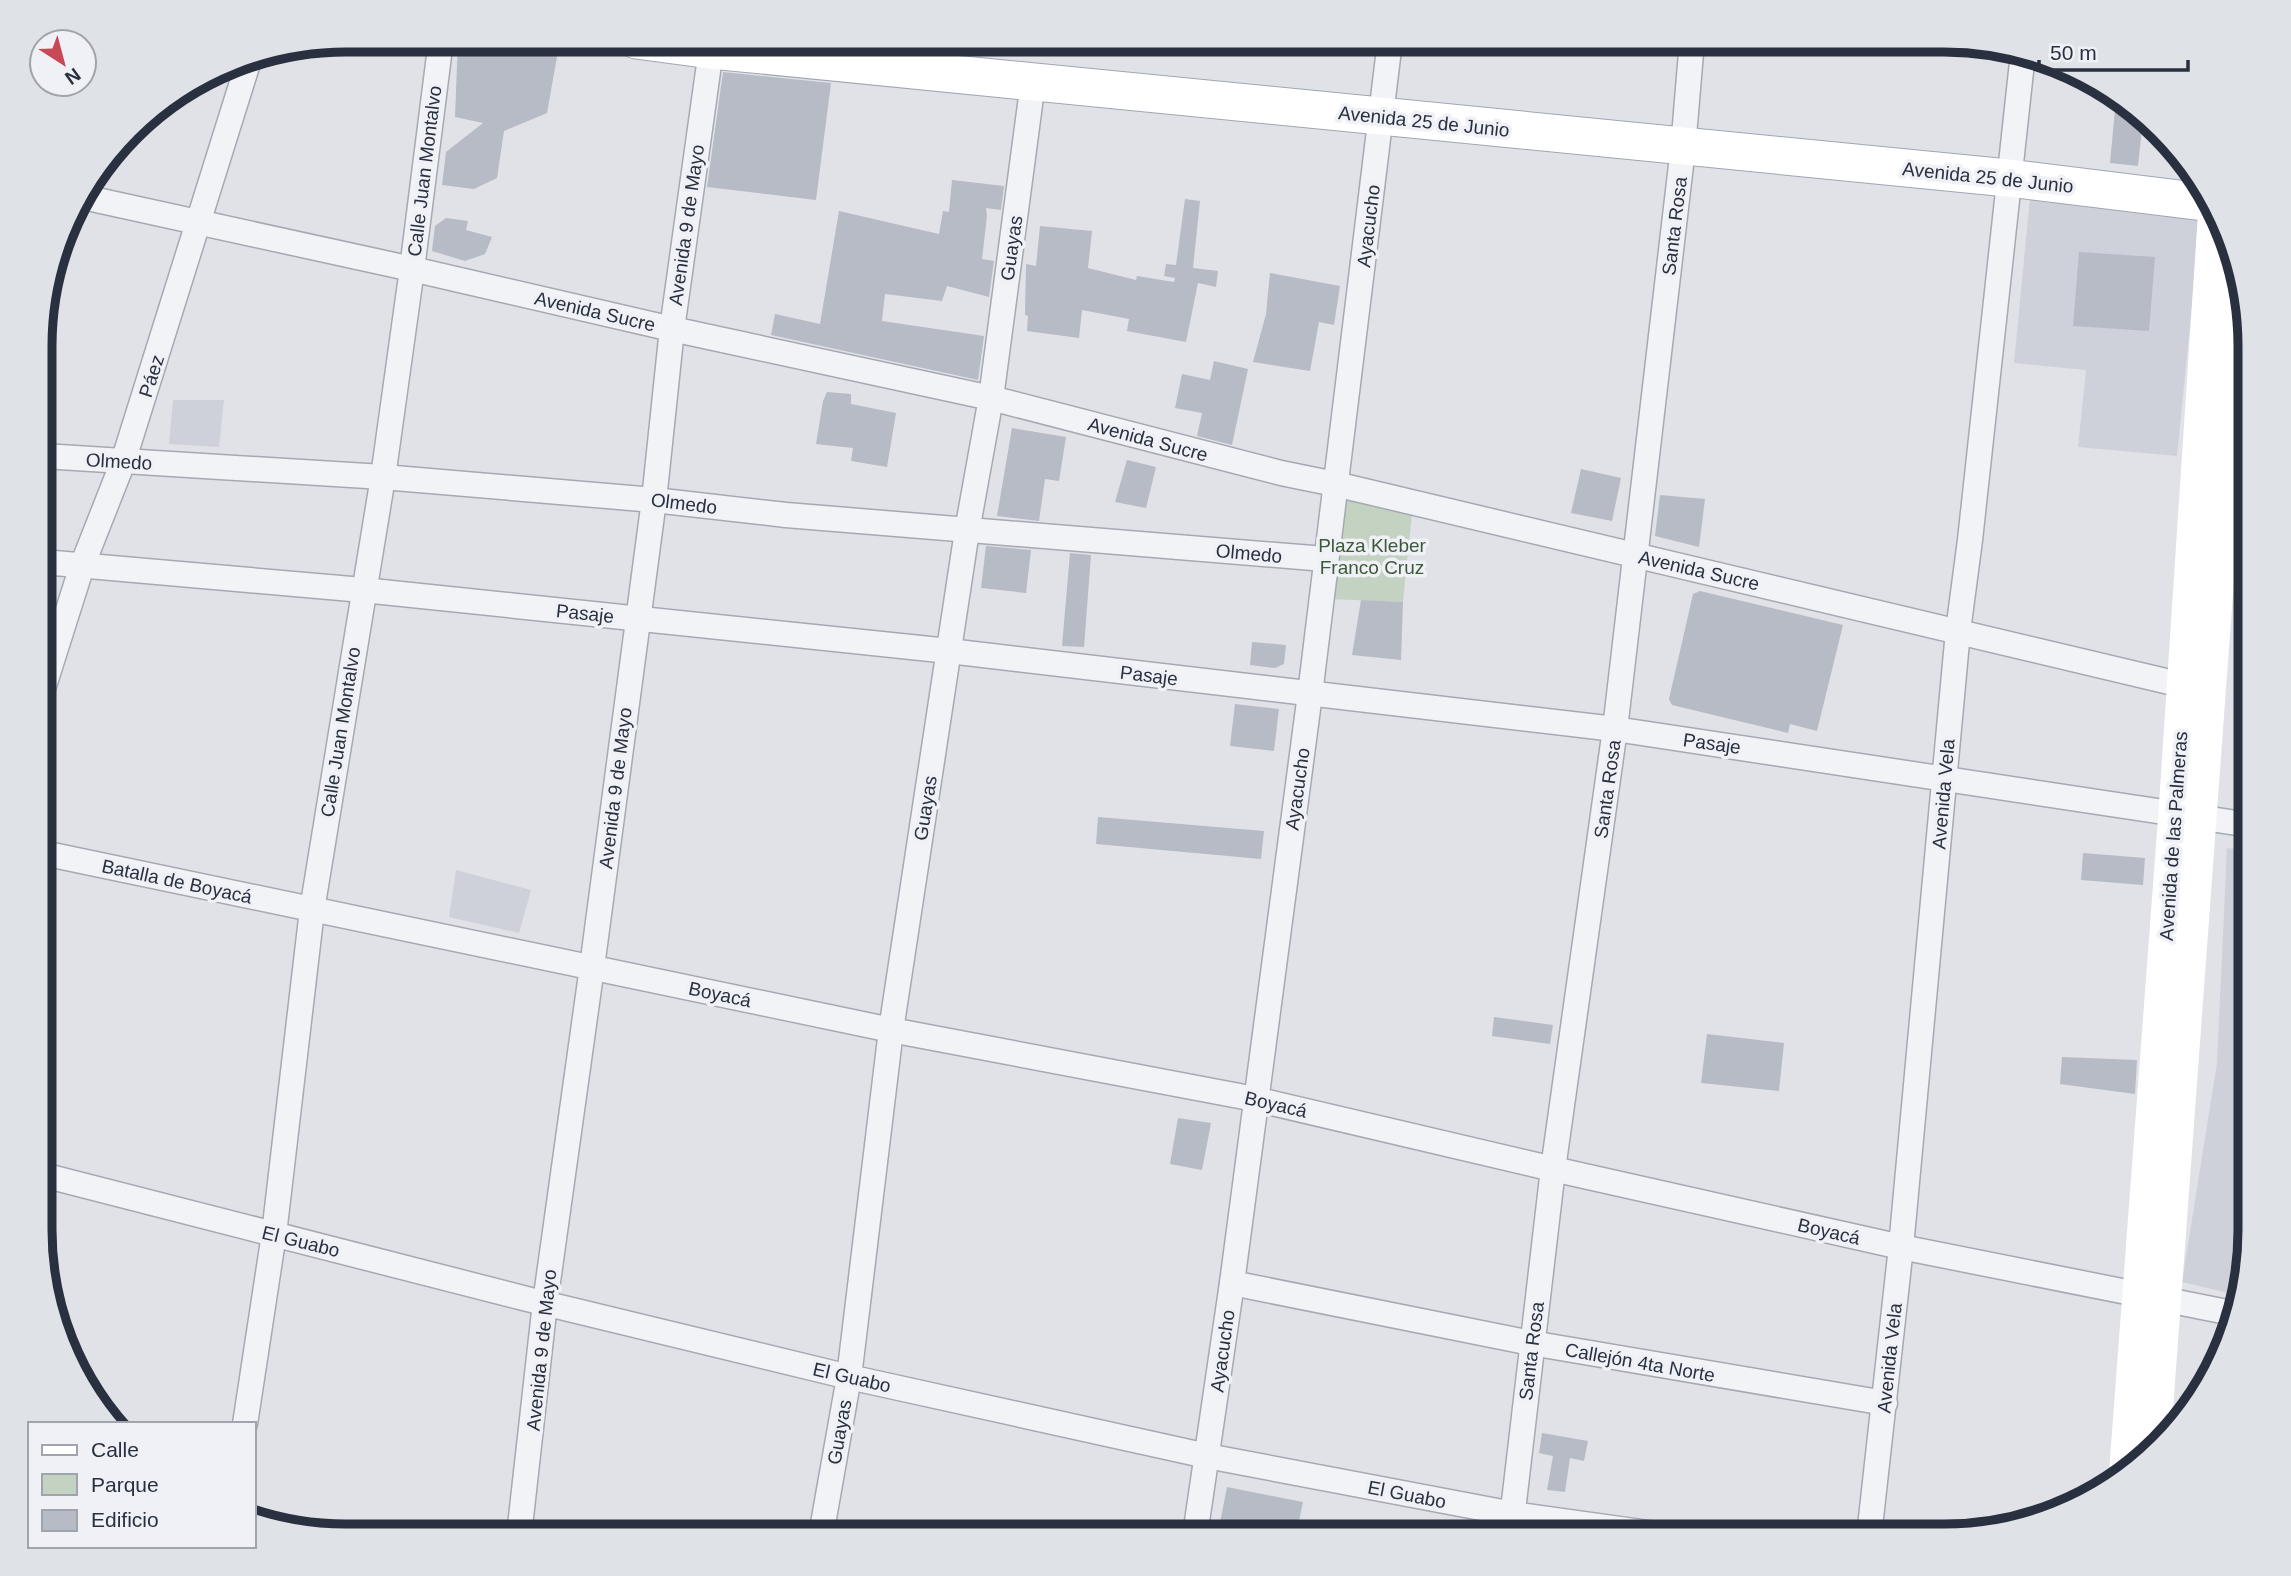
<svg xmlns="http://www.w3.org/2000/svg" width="2291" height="1576" font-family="Helvetica,sans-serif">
  <rect width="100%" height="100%" fill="#e0e2e8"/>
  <!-- built -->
  <g fill="#ced1da">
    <polygon points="2030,198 2201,214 2177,456 2078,447 2086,370 2014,363"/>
    <polygon points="173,400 224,400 219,447 169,444"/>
    <polygon points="2227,848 2250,851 2250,1249 2241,1296 2182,1282 2217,1063"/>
    <polygon points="456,870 531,890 519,933 449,917"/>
  </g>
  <!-- green -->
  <polygon fill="#c4d2c1" points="1346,499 1412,513 1403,602 1330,599"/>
  <!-- building -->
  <g fill="#b7bbc5">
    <polygon points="458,40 560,40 547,113 504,131 497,178 474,189 442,185 446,152 483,123 455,117"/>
    <polygon points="723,72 831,83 816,200 707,187"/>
    <polygon points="2115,109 2137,111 2143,118 2138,166 2110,163"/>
    <polygon points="952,180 1004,186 1001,210 986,208 987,216 982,259 994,261 989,297 947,286 942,301 885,294 882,321 984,336 978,380 771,335 775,314 820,324 839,211 939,234 943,211 949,212"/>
    <polygon points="1185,199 1200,201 1193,268 1218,271 1216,287 1198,283 1186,342 1127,331 1129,319 1082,310 1079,338 1027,331 1028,316 1025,315 1026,264 1036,266 1040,226 1092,231 1088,268 1136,280 1137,276 1174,282 1175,278 1164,276 1166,264 1176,265"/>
    <polygon points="446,218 468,221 466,230 492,237 485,254 465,261 432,251 435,226"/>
    <polygon points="2079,252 2155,257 2149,331 2073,326"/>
    <polygon points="1270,273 1340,286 1334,325 1319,322 1310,371 1253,362 1266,314"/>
    <polygon points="1214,361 1248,369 1232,445 1197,436 1202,413 1175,408 1182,374 1210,380"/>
    <polygon points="827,392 851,394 851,404 896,413 887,467 851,461 853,448 816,444 823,401"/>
    <polygon points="1012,428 1066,437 1059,481 1045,479 1039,521 997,516"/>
    <polygon points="1127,460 1156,467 1146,508 1115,502"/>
    <polygon points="1581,469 1621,478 1612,521 1571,513"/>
    <polygon points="1660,495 1705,499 1699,547 1655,536"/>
    <polygon points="986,546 1031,550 1026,593 981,588"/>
    <polygon points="1070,553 1091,555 1084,647 1062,646"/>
    <polygon points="1700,591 1843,625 1817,731 1790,724 1788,733 1672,705 1669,699 1693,594"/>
    <polygon points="1361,600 1403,602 1401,660 1352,655"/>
    <polygon points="1252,642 1286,645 1284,664 1275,668 1250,665"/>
    <polygon points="1235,704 1279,709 1274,751 1230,746"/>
    <polygon points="1098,817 1264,831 1261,859 1096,844"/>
    <polygon points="2083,853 2145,858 2143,885 2081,880"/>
    <polygon points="1494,1017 1553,1025 1550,1044 1492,1036"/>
    <polygon points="1707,1034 1784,1043 1779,1091 1701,1083"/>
    <polygon points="2062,1057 2137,1060 2135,1094 2060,1084"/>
    <polygon points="1178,1118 1211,1123 1202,1170 1170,1164"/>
    <polygon points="1542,1433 1588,1441 1584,1461 1570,1458 1565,1492 1547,1490 1553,1456 1539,1453"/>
    <polygon points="1227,1487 1303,1502 1296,1535 1231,1535 1218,1533"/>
  </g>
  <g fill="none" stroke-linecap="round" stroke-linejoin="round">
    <!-- street casing -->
    <g stroke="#a5a9b2" stroke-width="27">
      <g id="street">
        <polyline points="83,197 412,269 672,329 991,398 1281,473 1335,484 2199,689"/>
        <polyline points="43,456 383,477 654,500 786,515 1325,559"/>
        <polyline points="43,562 363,590 949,651 1615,729 2250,825"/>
        <polyline points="43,689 82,566 123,462 249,60"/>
        <polyline points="43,853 891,1030 1255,1099 1553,1169 1901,1247 2237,1314"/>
        <polyline points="43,1175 527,1299 849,1377 1207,1456 1513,1514 1670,1536"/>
        <polyline points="1232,1283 1531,1343 1885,1403"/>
        <polyline points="245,1424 274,1234 312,910 383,477 412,269 441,40"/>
        <polyline points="519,1535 545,1303 592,967 654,500 672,329 711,50"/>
        <polyline points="821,1535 849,1377 891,1030 967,531 991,398 1033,82"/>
        <polyline points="1195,1535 1232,1283 1310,694 1390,41"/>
        <polyline points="1510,1536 1553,1169 1615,729 1683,148 1692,41"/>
        <polyline points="1869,1536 1901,1247 1958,631 1970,540 2023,53"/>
      </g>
    </g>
    <!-- primary casing -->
    <g stroke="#9fa6b3" stroke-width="39">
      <polyline id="primary" points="636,40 711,50 2008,178 2212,203"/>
    </g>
    <!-- street -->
    <use href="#street" stroke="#f2f3f7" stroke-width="24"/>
    <!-- secondary -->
    <g stroke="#fff" stroke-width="33">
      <polyline points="2154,1443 2239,287"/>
      <polyline points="2126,1466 2175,812 2215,206"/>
    </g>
    <!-- primary -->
    <use href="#primary" stroke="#fff" stroke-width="37"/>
  </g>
  <g text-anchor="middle" stroke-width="7" stroke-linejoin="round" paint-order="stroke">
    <!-- street labels -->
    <g font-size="19" fill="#29303f" stroke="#eff1f6">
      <text transform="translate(1424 121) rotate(6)" y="7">Avenida 25 de Junio</text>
      <text transform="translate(424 171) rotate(-83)" y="7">Calle Juan Montalvo</text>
      <text transform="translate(1988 177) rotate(6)" y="7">Avenida 25 de Junio</text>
      <text transform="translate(686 225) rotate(-82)" y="7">Avenida 9 de Mayo</text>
      <text transform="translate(1368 226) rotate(-83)" y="7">Ayacucho</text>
      <text transform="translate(1674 226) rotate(-83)" y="7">Santa Rosa</text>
      <text transform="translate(1011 248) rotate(-82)" y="7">Guayas</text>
      <text transform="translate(595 311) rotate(13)" y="7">Avenida Sucre</text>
      <text transform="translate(151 376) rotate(-72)" y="7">Páez</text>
      <text transform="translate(1148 439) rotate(15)" y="7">Avenida Sucre</text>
      <text transform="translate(119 461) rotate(3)" y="7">Olmedo</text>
      <text transform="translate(684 503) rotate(7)" y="7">Olmedo</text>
      <text transform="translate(1249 553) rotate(5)" y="7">Olmedo</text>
      <text transform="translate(1699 570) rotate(13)" y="7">Avenida Sucre</text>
      <text transform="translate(585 613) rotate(6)" y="7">Pasaje</text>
      <text transform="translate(1149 675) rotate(7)" y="7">Pasaje</text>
      <text transform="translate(340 732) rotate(-81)" y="7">Calle Juan Montalvo</text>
      <text transform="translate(1712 743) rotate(8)" y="7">Pasaje</text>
      <text transform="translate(615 788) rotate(-83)" y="7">Avenida 9 de Mayo</text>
      <text transform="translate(1297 789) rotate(-82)" y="7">Ayacucho</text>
      <text transform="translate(1607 789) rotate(-82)" y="7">Santa Rosa</text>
      <text transform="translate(1943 794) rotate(-85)" y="7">Avenida Vela</text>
      <text transform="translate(925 808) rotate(-81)" y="7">Guayas</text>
      <text transform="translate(2173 836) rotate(-86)" y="7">Avenida de las Palmeras</text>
      <text transform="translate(177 881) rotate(12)" y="7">Batalla de Boyacá</text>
      <text transform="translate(720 994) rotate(12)" y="7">Boyacá</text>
      <text transform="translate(1276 1104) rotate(13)" y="7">Boyacá</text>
      <text transform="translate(1829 1231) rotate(13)" y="7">Boyacá</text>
      <text transform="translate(301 1241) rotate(14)" y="7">El Guabo</text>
      <text transform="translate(541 1350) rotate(-84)" y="7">Avenida 9 de Mayo</text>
      <text transform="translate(1222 1351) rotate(-82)" y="7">Ayacucho</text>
      <text transform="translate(1531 1351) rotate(-83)" y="7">Santa Rosa</text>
      <text transform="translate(1889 1358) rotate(-84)" y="7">Avenida Vela</text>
      <text transform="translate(1640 1362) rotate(10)" y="7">Callejón 4ta Norte</text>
      <text transform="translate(852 1377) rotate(13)" y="7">El Guabo</text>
      <text transform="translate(839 1432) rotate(-80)" y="7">Guayas</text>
      <text transform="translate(1407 1494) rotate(11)" y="7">El Guabo</text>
    </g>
    <!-- park labels -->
    <g font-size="19" fill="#3c5a37" stroke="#eff1f6">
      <text x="1372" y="552">Plaza Kleber<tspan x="1372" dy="22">Franco Cruz</tspan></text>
    </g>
  </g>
  <!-- crop -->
  <path d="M0 0H2291V1576H0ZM346 52H1944A294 294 0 0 1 2238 346V1230A294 294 0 0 1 1944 1524H346A294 294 0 0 1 52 1230V346A294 294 0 0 1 346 52Z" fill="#dfe2e7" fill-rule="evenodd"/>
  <path fill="none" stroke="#29303f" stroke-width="9" d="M346 52H1944A294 294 0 0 1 2238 346V1230A294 294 0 0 1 1944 1524H346A294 294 0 0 1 52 1230V346A294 294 0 0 1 346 52Z"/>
  <!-- legend -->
  <rect x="28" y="1422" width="228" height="126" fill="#eff1f6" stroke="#a0a4ad" stroke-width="2"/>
  <rect x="42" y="1445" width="35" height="10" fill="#ffffff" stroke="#a0a4ad" stroke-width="2"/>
  <text x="91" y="1457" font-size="21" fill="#29303f">Calle</text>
  <rect x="42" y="1474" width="35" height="21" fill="#c4d2c1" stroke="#a0a4ad" stroke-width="2"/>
  <text x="91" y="1492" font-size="21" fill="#29303f">Parque</text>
  <rect x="42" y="1510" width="35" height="21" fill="#b7bbc5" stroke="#a0a4ad" stroke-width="2"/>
  <text x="91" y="1527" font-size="21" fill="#29303f">Edificio</text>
  <!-- north arrow -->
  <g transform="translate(63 63) rotate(144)"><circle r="33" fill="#eff1f6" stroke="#a0a4ad" stroke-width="2"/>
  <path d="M0-5L12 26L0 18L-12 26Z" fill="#c94855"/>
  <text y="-10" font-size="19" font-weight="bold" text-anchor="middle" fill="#29303f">N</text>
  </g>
  <!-- scale -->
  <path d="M2039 60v10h149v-10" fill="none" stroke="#29303f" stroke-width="3.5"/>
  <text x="2050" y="60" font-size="21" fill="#29303f" stroke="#eff1f6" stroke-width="5" paint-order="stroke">50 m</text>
</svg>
